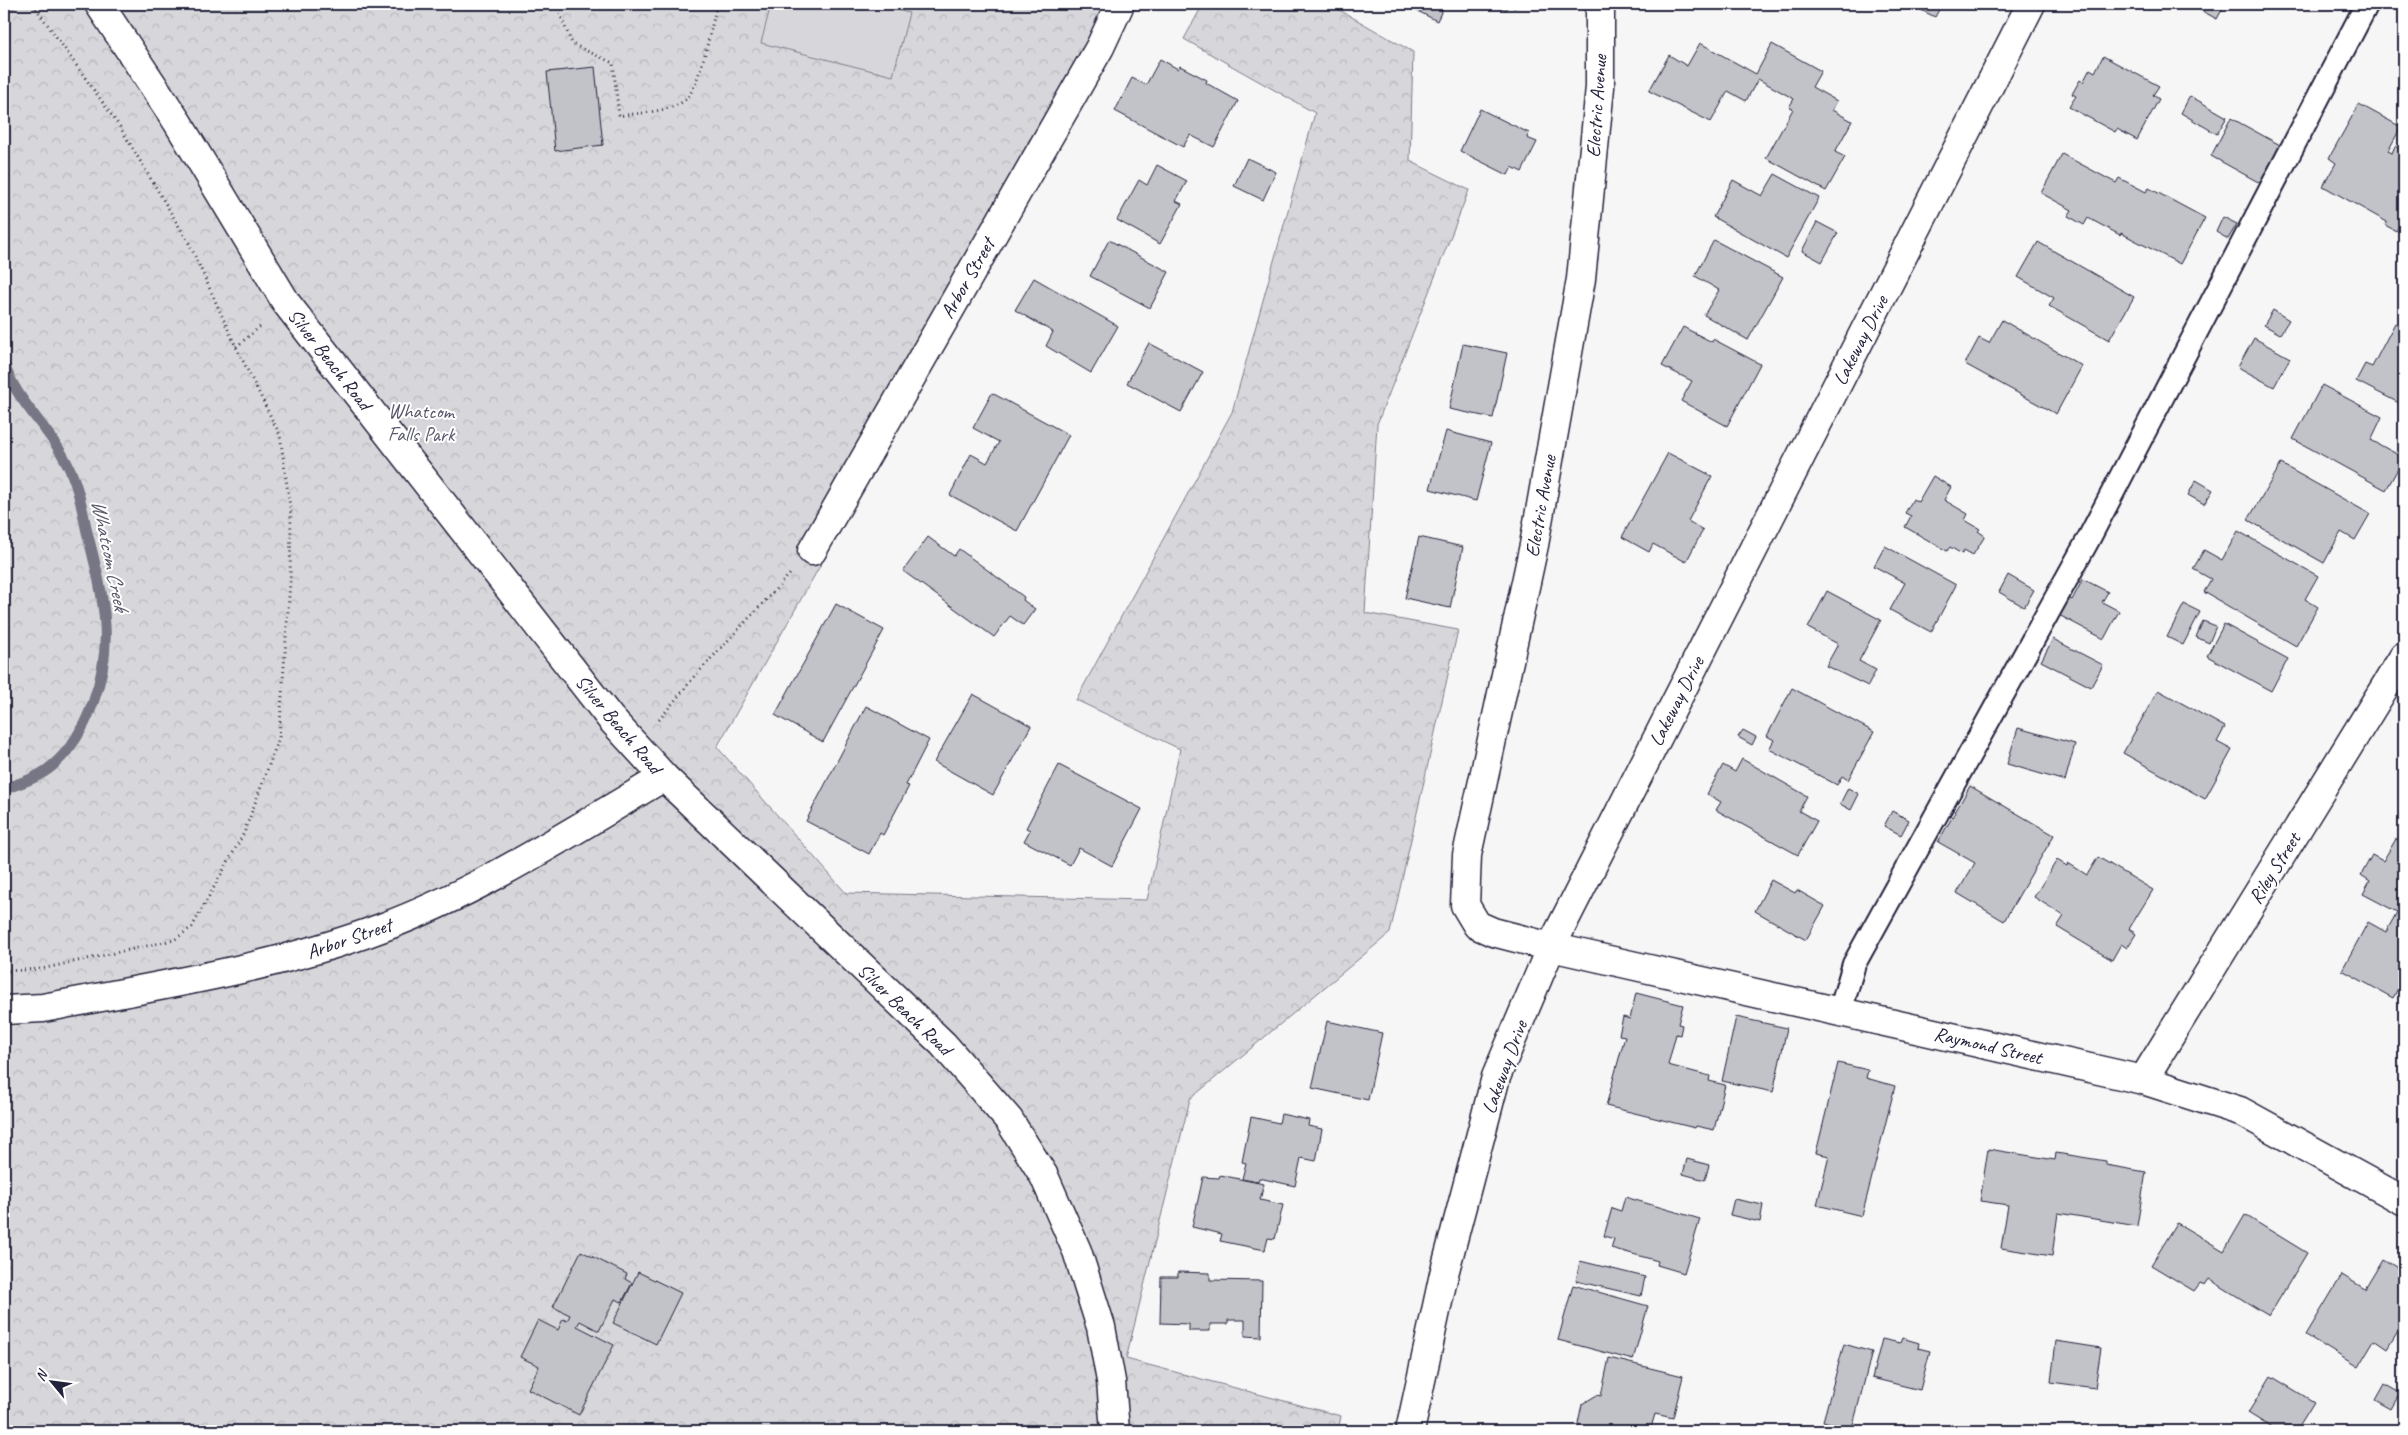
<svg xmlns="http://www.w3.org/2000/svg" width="2408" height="1435" font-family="Caveat,sans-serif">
  <defs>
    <pattern id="forest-crowns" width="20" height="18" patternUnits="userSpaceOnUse" patternTransform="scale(1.25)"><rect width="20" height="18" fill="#d7d7db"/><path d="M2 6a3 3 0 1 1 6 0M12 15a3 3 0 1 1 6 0" fill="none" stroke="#b8b8bd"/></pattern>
  </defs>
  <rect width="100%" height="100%" fill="#f6f6f7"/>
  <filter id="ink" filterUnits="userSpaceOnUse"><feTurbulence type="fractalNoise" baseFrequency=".02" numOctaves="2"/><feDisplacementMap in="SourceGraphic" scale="10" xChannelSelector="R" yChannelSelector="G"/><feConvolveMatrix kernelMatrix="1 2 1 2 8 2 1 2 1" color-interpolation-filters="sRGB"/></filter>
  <g filter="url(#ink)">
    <!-- forest -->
    <polygon fill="url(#forest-crowns)" stroke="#7c7c8b" points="4,4 1135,4 1115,47 717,747 846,893 1147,900 1180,749 1076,700 1232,412 1315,113 1184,39 1203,4 1329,4 1413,52 1410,161 1469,190 1377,424 1365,613 1458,630 1390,933 1190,1099 1126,1359 1341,1416 1338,1431 4,1431"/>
    <!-- pitch -->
    <polygon fill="#d7d7db" stroke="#7c7c8b" points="771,4 872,4 909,13 893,76 761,43"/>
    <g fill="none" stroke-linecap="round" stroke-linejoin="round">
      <!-- stream -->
      <path stroke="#767685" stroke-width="11" d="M4 364C18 406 58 435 73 477 80 494 83 514 87 532 95 563 103 593 105 625 108 672 89 735 52 766 38 778 20 783 4 789"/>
    </g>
    <!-- building -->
    <g fill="#c2c2c9" stroke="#22223b">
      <polygon points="1404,4 1445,4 1437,21"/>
      <polygon points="1495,4 1517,4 1515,8 1509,5 1506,10"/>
      <polygon points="1909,4 1942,4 1935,17"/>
      <polygon points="2189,4 2225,4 2217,19"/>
      <polygon points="1700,43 1756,74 1772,44 1821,71 1812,87 1837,101 1832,110 1852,121 1835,152 1845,157 1826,191 1766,158 1793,109 1789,107 1794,99 1758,79 1746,101 1728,91 1711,122 1649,91 1669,55 1687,66"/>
      <polygon points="2103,56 2159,86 2153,95 2159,99 2137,140 2117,129 2115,132 2069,107 2076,96 2072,94 2080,80 2083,82 2090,69 2095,72"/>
      <polygon points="1160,59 1178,69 1180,66 1207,80 1206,83 1238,101 1214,147 1190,135 1183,147 1115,111 1132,78 1146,85"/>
      <polygon points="595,67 603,145 555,151 547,72"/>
      <polygon points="2190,96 2227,117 2217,134 2181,113"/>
      <polygon points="2359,104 2401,127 2388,151 2392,153 2395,146 2404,152 2404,231 2398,228 2396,231 2385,225 2387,222 2323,186 2336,163 2329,158"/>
      <polygon points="1480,109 1529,133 1527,138 1537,142 1522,172 1512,167 1508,175 1460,151"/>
      <polygon points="2231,118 2280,145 2260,183 2211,156"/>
      <polygon points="2062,154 2116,183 2119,178 2146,192 2149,188 2205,218 2180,264 2121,233 2120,235 2088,218 2084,225 2068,216 2072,210 2041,193"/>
      <polygon points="1247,158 1276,172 1263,200 1234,186"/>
      <polygon points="1157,165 1187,181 1176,201 1182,204 1160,244 1117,220 1139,180 1147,185"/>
      <polygon points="1775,174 1819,198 1786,258 1713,217 1733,180 1762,196"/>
      <polygon points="2223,217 2237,224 2228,239 2216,232"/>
      <polygon points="1817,222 1838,233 1822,262 1802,251"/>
      <polygon points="1109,240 1169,272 1150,308 1090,276"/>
      <polygon points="1714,240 1783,277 1748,340 1704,315 1719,290 1695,276"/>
      <polygon points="2038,242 2134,297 2109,340 2049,306 2054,298 2018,277"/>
      <polygon points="1034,278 1118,326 1091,373 1046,346 1053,332 1015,310"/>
      <polygon points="2273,310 2289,320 2280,334 2264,325"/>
      <polygon points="2002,320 2082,366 2056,414 1965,364 1979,338 1989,343"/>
      <polygon points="2395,323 2404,328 2403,405 2356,381 2365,364 2372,367"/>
      <polygon points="1683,327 1712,342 1713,339 1760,364 1727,426 1681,401 1692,381 1662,366"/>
      <polygon points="2254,338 2290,358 2274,387 2238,367"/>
      <polygon points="1149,343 1203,372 1181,412 1127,383"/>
      <polygon points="1463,344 1507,353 1493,418 1449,409"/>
      <polygon points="2322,385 2382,417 2371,440 2404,458 2386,490 2293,439"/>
      <polygon points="992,393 1069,435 1017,531 950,495 971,454 987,463 999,442 973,428"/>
      <polygon points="1446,431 1491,443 1476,501 1430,489"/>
      <polygon points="1668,453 1712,476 1688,521 1703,530 1686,562 1653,544 1649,552 1622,537"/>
      <polygon points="2281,464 2370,514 2355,540 2341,532 2324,563 2248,520"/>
      <polygon points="1933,476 1951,487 1944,500 1968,514 1965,520 1980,529 1978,531 1985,536 1973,555 1964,550 1962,554 1950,547 1947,551 1905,527 1911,516 1905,513 1913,499 1918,502"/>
      <polygon points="2196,480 2213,490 2204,504 2188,495"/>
      <polygon points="2238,531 2318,576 2305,599 2318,607 2296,646 2204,592 2211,579 2193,569 2204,550 2222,560"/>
      <polygon points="928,537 954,556 959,549 1024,597 1023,600 1035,609 1023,625 1010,616 994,637 903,571"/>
      <polygon points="1419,537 1463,547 1450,608 1405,598"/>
      <polygon points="1885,546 1956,585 1931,632 1890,610 1905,583 1874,566"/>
      <polygon points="2008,575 2034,590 2024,607 1999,592"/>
      <polygon points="2083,579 2108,592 2102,602 2119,611 2104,639 2057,614 2066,596 2072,600"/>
      <polygon points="1827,591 1881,620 1859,661 1876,670 1868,686 1826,666 1838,644 1808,628"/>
      <polygon points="836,604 884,630 823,742 775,715"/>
      <polygon points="2184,604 2200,612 2183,645 2167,637"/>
      <polygon points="2203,621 2216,626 2209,643 2196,637"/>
      <polygon points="2224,624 2288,659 2271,691 2207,656"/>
      <polygon points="2053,639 2103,665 2091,687 2041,661"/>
      <polygon points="1792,688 1874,732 1848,780 1842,776 1837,785 1769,749 1774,740 1767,736"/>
      <polygon points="2158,690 2225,727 2217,742 2232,750 2205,799 2123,753"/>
      <polygon points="973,694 1031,726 993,795 934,762"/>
      <polygon points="866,706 929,740 906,785 909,786 883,835 880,833 869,854 806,821"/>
      <polygon points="2018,728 2075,744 2065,781 2007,764"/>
      <polygon points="1743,730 1756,737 1752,745 1738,737"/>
      <polygon points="1742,759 1807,796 1799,811 1817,821 1798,855 1716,810 1721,802 1707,794 1723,765 1735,772"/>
      <polygon points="1059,765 1142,809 1112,866 1079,848 1070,865 1024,841 1030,830 1026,828"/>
      <polygon points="1970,786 2054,835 2004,921 1957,893 1975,863 1938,842"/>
      <polygon points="1848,788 1859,794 1851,810 1840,804"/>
      <polygon points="1892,811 1909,820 1901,835 1884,826"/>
      <polygon points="2396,839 2404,843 2404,977 2393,998 2342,970 2368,922 2386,932 2397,912 2363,894 2370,881 2361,875 2372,855 2383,861"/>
      <polygon points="2098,857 2153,890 2129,929 2136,934 2127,948 2121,944 2112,960 2057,927 2064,916 2034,897 2057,860 2067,866 2068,863 2087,875"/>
      <polygon points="1771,880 1795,893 1797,890 1825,906 1806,940 1755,911"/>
      <polygon points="1636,993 1683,1005 1678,1024 1682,1025 1680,1035 1676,1034 1668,1065 1710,1076 1709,1081 1725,1085 1714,1130 1696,1126 1695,1128 1606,1106 1625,1036 1619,1035 1623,1017 1630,1019"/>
      <polygon points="1736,1017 1787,1028 1773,1092 1722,1081"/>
      <polygon points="1327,1021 1382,1033 1368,1100 1312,1088"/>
      <polygon points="1838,1063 1868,1070 1866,1078 1895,1086 1862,1216 1817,1205 1829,1156 1816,1153"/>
      <polygon points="1281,1114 1309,1120 1308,1126 1322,1129 1316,1161 1301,1158 1295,1186 1259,1178 1258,1182 1242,1179 1246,1163 1242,1162 1251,1117 1279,1123"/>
      <polygon points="1988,1149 2055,1160 2056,1153 2106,1161 2106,1165 2146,1172 2137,1226 2058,1213 2052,1256 2001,1248 2008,1205 1980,1201"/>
      <polygon points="1687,1159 1709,1165 1705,1180 1683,1174"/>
      <polygon points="1220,1175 1264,1184 1260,1200 1283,1205 1275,1239 1268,1238 1265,1250 1220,1241 1222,1234 1192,1227 1203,1177 1219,1178"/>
      <polygon points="1625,1197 1700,1219 1684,1273 1657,1265 1658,1261 1611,1248 1614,1239 1604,1236 1612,1208 1621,1211"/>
      <polygon points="1734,1199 1763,1205 1760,1222 1730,1215"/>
      <polygon points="2245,1215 2307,1253 2269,1316 2209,1279 2205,1285 2200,1283 2194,1291 2151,1265 2177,1223 2224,1251"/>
      <polygon points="581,1251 627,1274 625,1279 632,1283 622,1302 615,1299 599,1331 580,1321 577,1326 614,1345 579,1415 528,1389 539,1366 520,1357 538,1320 558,1330 563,1319 567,1321 570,1315 553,1307"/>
      <polygon points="2383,1259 2404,1272 2404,1321 2387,1349 2374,1340 2358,1367 2306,1335 2342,1275 2365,1289"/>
      <polygon points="1580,1261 1645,1277 1641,1296 1576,1281"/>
      <polygon points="638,1272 681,1293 656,1344 613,1323"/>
      <polygon points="1178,1272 1210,1273 1210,1280 1262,1281 1261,1337 1245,1336 1245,1320 1228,1320 1228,1324 1210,1324 1210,1331 1189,1331 1189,1324 1160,1323 1161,1277 1178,1277"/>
      <polygon points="1573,1285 1648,1306 1633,1360 1558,1340"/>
      <polygon points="1902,1338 1919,1343 1918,1348 1930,1351 1920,1390 1872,1378 1882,1339 1900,1343"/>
      <polygon points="2056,1341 2101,1348 2095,1388 2051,1382"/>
      <polygon points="1844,1344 1872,1352 1852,1429 1823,1421"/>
      <polygon points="1609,1358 1683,1376 1673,1418 1655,1414 1650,1431 1583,1431 1578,1423 1582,1404 1597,1395 1601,1396"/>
      <polygon points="2271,1376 2314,1402 2296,1431 2285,1428 2283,1431 2277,1431 2248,1413"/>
      <polygon points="2384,1384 2400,1393 2391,1409 2375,1400"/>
    </g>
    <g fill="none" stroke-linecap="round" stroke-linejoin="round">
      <!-- service casing -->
      <g stroke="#22223b" stroke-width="26">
        <polyline id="service" points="1840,1012 1854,964 2088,540 2367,4"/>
      </g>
      <!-- minor casing -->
      <g stroke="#22223b" stroke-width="31">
        <g id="minor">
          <polyline points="99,4 178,123 287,304 611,719 664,777 943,1044 1009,1120 1044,1176 1077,1251 1101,1327 1111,1381 1115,1431"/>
          <polyline points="812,551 1100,47 1120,4"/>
          <polyline points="1551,947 2143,1080 2240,1111 2404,1201"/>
          <path d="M4 1010 43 1008C157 986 272 969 381 928 481 891 572 831 664 777"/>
          <polyline points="2143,1080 2404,656"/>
        </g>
      </g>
      <!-- secondary casing -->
      <g stroke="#22223b" stroke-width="31">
        <g id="secondary">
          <polyline points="1551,947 1493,932 1477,925 1465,905 1467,855 1534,545 1581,279 1600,87 1600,4"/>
          <polyline points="1410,1431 1444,1274 1496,1077 1551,947 2031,4"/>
        </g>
      </g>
      <!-- path -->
      <g stroke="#22223b" stroke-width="3" stroke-dasharray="1 4" stroke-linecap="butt">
        <polyline points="33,4 120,127 190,245 236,347 262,325"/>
        <path d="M556 4 572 44 613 63 619 116C636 113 673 112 686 99 700 86 712 24 717 4"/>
        <polyline points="4,13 18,4"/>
        <polyline points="659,720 694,677 790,574"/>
        <polyline points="4,971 41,969 174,940 192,927 244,833 279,738 290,582 291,514 280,435 236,347"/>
      </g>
      <!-- service -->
      <use href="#service" stroke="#fff" stroke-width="22"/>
      <!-- minor -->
      <use href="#minor" stroke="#fff" stroke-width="28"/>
      <!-- secondary -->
      <use href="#secondary" stroke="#fff" stroke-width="28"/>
    </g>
  </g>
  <g text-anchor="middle" stroke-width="4" stroke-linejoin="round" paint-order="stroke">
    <!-- street labels -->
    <g font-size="20" fill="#22223b" stroke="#fff">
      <text transform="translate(1596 106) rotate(-86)" y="7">Electric Avenue</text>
      <text transform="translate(967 278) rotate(-60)" y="7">Arbor Street</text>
      <text transform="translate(1860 340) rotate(-63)" y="7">Lakeway Drive</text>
      <text transform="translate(330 359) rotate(52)" y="7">Silver Beach Road</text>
      <text transform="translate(1540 506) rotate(-80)" y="7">Electric Avenue</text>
      <text transform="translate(1676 701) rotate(-63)" y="7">Lakeway Drive</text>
      <text transform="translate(619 724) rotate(50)" y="7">Silver Beach Road</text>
      <text transform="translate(2274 868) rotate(-58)" y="7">Riley Street</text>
      <text transform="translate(349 938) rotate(-19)" y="7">Arbor Street</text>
      <text transform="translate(905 1009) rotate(44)" y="7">Silver Beach Road</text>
      <text transform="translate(1988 1045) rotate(13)" y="7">Raymond Street</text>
      <text transform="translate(1504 1067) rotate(-70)" y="7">Lakeway Drive</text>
    </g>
    <!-- park labels -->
    <g font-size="20" fill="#58586b" stroke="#fff">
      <text x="421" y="418">Whatcom<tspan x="421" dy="23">Falls Park</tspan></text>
    </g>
    <!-- water labels -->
    <g font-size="21" font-style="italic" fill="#5a5a6d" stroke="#fff">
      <text transform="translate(110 555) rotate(78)" y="7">Whatcom Creek</text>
    </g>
  </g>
  <!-- margin -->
  <rect width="2408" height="1435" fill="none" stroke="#fff" stroke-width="20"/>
  <rect x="10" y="10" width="2388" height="1415" fill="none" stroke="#22223b" stroke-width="2" filter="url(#ink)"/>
  <!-- north arrow -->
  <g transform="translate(52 1382) rotate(299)" stroke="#ffffff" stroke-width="4" paint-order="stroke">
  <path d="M0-4L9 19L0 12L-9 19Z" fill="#22223b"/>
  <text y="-8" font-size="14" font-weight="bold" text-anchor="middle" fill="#22223b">N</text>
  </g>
</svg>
